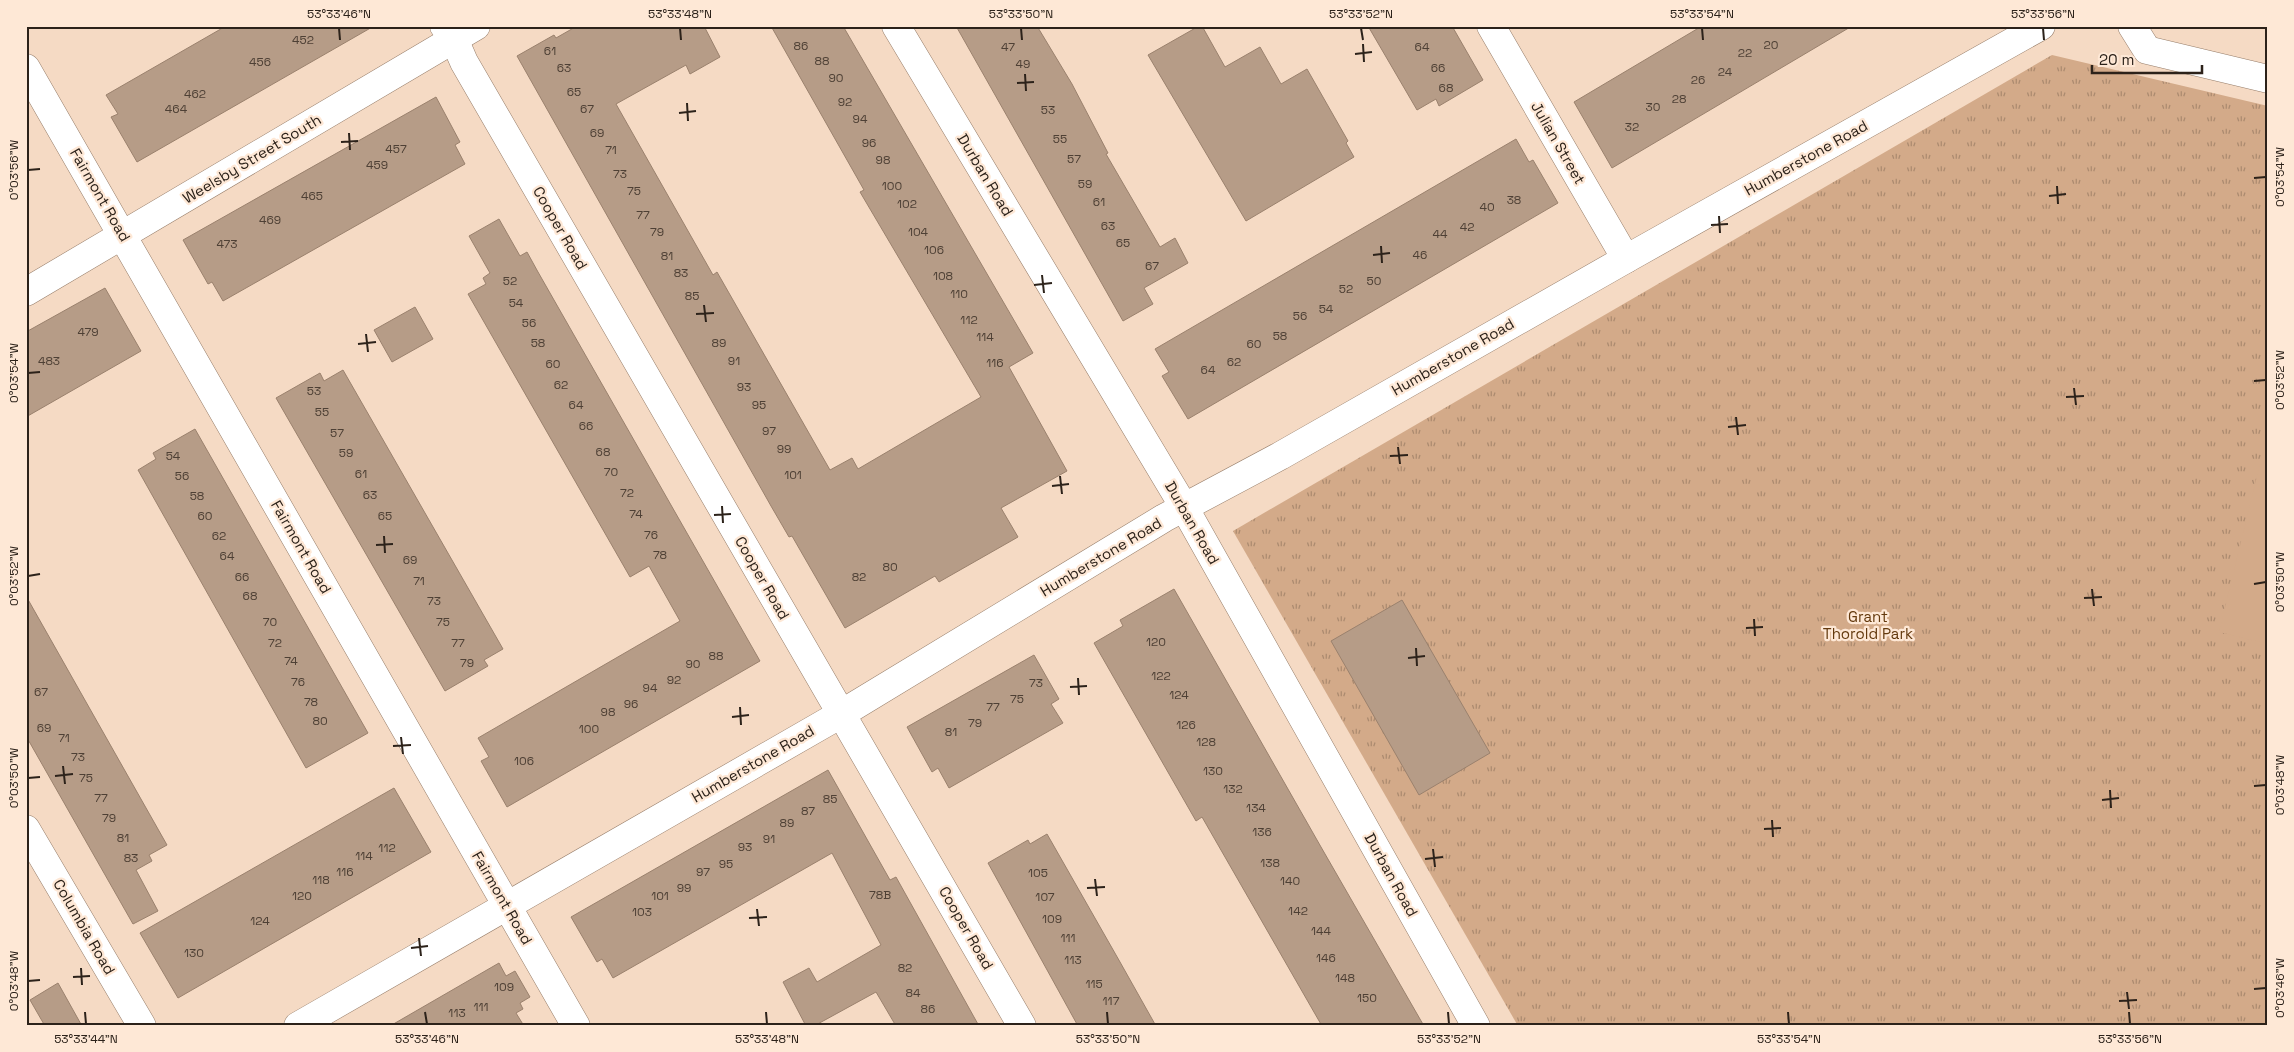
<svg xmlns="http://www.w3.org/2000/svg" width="2294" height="1052" font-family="'Space Grotesk',sans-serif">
  <defs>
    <pattern id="park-tufts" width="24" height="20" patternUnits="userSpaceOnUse" patternTransform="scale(1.25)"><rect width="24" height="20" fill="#d3aa89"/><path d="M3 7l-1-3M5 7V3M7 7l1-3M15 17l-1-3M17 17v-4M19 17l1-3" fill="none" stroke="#ab8a6f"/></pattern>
  </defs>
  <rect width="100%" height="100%" fill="#f5dac4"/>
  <!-- park -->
  <polygon fill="url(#park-tufts)" points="2052,55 2268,106 2268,1026 1518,1026 1233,531"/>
  <!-- garden -->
  <polygon fill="#d3aa89" points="2265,443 2268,444 2268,644 2219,632"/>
  <!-- building -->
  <g fill="#b69c87" stroke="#9a816d">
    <polygon points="226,26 374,26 137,162 111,117 118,114 106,95"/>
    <polygon points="577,26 704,26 720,57 690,74 686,65 616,104 713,275 717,272 830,470 852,458 858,469 981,397 860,192 864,190 771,26 843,26 1033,353 1009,367 1067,471 1001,508 1018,537 939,582 935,576 845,628 792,536 789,537 771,506 517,56 554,35 556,38"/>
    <polygon points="956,26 1037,26 1072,84 1108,153 1106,154 1160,247 1175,238 1188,263 1144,288 1153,304 1123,321"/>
    <polygon points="1199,26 1202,26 1225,67 1260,47 1281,84 1307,69 1348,141 1346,143 1354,157 1246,221 1148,55"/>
    <polygon points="1368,26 1452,26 1483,80 1439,106 1436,99 1417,110"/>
    <polygon points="1702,26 1852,26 1612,168 1574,102"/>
    <polygon points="436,97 460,142 455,145 465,164 223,301 212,282 208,284 183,240"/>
    <polygon points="1516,139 1529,162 1533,160 1558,203 1188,419 1162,376 1169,372 1155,349"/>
    <polygon points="499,219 520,256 527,252 538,272 760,661 507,807 481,761 489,757 478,738 680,621 649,566 630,577 468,294 486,284 483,278 490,273 469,236"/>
    <polygon points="105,288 141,351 26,417 26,332"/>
    <polygon points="415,307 433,339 392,362 374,330"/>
    <polygon points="343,370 503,649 484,660 488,666 445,691 276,398 320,373 324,381"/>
    <polygon points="195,429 368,733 306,768 138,470 156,459 153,453"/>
    <polygon points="1174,589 1321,847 1424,1026 1322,1026 1202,817 1196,821 1094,643 1123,626 1120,620"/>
    <polygon points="26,596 167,845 149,855 152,861 136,870 158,911 133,924 26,736"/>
    <polygon points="1402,600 1490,753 1419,795 1331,641"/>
    <polygon points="1034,655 1059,699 1051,704 1063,723 949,788 938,768 932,772 907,727"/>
    <polygon points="828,770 890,880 896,877 979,1026 896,1026 876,992 814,1026 806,1026 783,982 809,968 817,982 881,945 832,853 613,978 602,959 597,962 571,917"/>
    <polygon points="394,788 431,852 178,998 140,933"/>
    <polygon points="1047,834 1120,962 1156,1026 1078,1026 988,863 1028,840 1030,844"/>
    <polygon points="499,963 506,976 515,971 530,997 520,1003 523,1009 516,1013 524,1026 390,1026"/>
    <polygon points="58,983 82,1026 45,1026 30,1000"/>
  </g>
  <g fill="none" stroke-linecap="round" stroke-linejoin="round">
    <!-- street casing -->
    <g stroke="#977e6a" stroke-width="29">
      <g id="street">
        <polyline points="444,26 454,39 464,62 1022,1026"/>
        <polyline points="1491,26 1626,259"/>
        <polyline points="2132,26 2147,50 2268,79"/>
        <polyline points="26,68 576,1026"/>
        <polyline points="26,292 476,26"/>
        <polyline points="26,829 142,1026"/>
        <polyline points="298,1026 841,714 1164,518 1280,456 1626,259 2041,26"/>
      </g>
    </g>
    <!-- secondary casing -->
    <g stroke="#977e6a" stroke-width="29">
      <polyline id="secondary" points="896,26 1184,507 1476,1026"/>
    </g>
    <!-- street -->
    <use href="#street" stroke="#fff" stroke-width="28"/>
    <!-- secondary -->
    <use href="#secondary" stroke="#fff" stroke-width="28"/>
  </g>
  <!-- ticks -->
  <path fill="none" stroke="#2c221a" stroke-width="2" d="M339 28 340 40M680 28 681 40M1021 28 1022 40M1361 28 1363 40M1702 28 1703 40M2043 28 2044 40M1363 44 1364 62M1355 54 1372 52M1025 74 1026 91M1017 83 1034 82M687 103 688 121M679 113 696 111M349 133 350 150M341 142 358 141M28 170 40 169M2254 178 2266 177M2057 186 2058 204M2049 196 2066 194M1719 216 1720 233M1711 225 1728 224M1381 246 1382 263M1373 255 1390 253M1042 275 1044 293M1034 285 1052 283M704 305 706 322M696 314 714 313M366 334 368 352M358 344 376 342M28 373 40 372M2254 381 2266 380M2074 388 2076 405M2066 397 2084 396M1736 417 1738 435M1728 427 1746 425M1398 447 1400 464M1390 456 1408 455M1060 476 1062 494M1052 486 1069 484M722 506 723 523M714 515 731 514M384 536 385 553M376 545 393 544M28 576 40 574M2254 584 2266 582M2092 589 2094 606M2084 598 2102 597M1754 619 1755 636M1746 628 1763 627M1416 648 1417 666M1408 658 1425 656M1078 678 1079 695M1070 687 1087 686M740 707 741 725M732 717 749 715M401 737 403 754M393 746 411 745M63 766 65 784M55 776 73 774M28 778 40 777M2254 786 2266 785M2110 790 2111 808M2102 800 2119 798M1772 820 1773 837M1764 829 1781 828M1433 849 1435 867M1425 859 1443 857M1095 879 1097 896M1087 888 1105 887M757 909 759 926M749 918 767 917M419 938 421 956M411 948 428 946M81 968 82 985M73 977 90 976M28 981 40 980M2254 989 2266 988M2127 992 2129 1009M2119 1001 2137 1000M85 1012 86 1024M425 1012 427 1024M766 1012 767 1024M1107 1012 1108 1024M1448 1012 1449 1024M1788 1012 1789 1024M2129 1012 2130 1024"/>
  <g text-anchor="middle" stroke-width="4.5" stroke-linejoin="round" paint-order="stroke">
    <!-- number labels -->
    <g font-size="12" fill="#4e4035">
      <text x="303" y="44">452</text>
      <text x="1771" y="49">20</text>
      <text x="801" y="50">86</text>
      <text x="1008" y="51">47</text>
      <text x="1422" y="51">64</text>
      <text x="550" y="55">61</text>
      <text x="1745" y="57">22</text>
      <text x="822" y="65">88</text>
      <text x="260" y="66">456</text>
      <text x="1023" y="68">49</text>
      <text x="564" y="72">63</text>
      <text x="1438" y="72">66</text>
      <text x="1725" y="76">24</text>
      <text x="836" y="82">90</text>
      <text x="1698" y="84">26</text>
      <text x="1446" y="92">68</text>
      <text x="574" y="96">65</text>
      <text x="195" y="98">462</text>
      <text x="1679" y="103">28</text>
      <text x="845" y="106">92</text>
      <text x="1653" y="111">30</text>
      <text x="176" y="113">464</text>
      <text x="587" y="113">67</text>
      <text x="1048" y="114">53</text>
      <text x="860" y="123">94</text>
      <text x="1632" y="131">32</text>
      <text x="597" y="137">69</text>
      <text x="1060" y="143">55</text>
      <text x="869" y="147">96</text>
      <text x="396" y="153">457</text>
      <text x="611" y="154">71</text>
      <text x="1074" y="163">57</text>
      <text x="883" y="164">98</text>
      <text x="377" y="169">459</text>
      <text x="620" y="178">73</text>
      <text x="1085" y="188">59</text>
      <text x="892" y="190">100</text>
      <text x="634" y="195">75</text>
      <text x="312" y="200">465</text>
      <text x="1514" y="204">38</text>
      <text x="1099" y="206">61</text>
      <text x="907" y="208">102</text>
      <text x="1487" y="211">40</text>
      <text x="643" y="219">77</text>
      <text x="270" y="224">469</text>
      <text x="1108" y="230">63</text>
      <text x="1467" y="231">42</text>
      <text x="657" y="236">79</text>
      <text x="918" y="236">104</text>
      <text x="1440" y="238">44</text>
      <text x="1123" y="247">65</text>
      <text x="227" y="248">473</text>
      <text x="934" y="254">106</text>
      <text x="1420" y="259">46</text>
      <text x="667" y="260">81</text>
      <text x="1152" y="270">67</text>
      <text x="681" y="277">83</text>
      <text x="943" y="280">108</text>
      <text x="510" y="285">52</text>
      <text x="1374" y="285">50</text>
      <text x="1346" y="293">52</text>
      <text x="959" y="298">110</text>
      <text x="692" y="300">85</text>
      <text x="516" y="307">54</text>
      <text x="1326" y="313">54</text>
      <text x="1300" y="320">56</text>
      <text x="969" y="324">112</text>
      <text x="529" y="327">56</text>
      <text x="88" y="336">479</text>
      <text x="1280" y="340">58</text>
      <text x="985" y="341">114</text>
      <text x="538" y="347">58</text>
      <text x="719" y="347">89</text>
      <text x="1254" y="348">60</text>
      <text x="49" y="365">483</text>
      <text x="734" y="365">91</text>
      <text x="1234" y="366">62</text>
      <text x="995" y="367">116</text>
      <text x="553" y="368">60</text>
      <text x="1208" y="374">64</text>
      <text x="561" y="389">62</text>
      <text x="744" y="391">93</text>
      <text x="314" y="395">53</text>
      <text x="576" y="409">64</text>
      <text x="759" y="409">95</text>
      <text x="322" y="416">55</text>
      <text x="586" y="430">66</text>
      <text x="769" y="435">97</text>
      <text x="337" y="437">57</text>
      <text x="784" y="453">99</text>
      <text x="603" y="456">68</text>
      <text x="346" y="457">59</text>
      <text x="173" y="460">54</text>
      <text x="611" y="476">70</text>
      <text x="361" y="478">61</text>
      <text x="793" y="479">101</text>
      <text x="182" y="480">56</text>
      <text x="627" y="497">72</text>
      <text x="370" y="499">63</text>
      <text x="197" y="500">58</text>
      <text x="636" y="518">74</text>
      <text x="205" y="520">60</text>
      <text x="385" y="520">65</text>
      <text x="651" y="539">76</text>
      <text x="219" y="540">62</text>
      <text x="660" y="559">78</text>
      <text x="227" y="560">64</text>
      <text x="410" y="564">69</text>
      <text x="890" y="571">80</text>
      <text x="242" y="581">66</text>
      <text x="859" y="581">82</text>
      <text x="419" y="585">71</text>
      <text x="250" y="600">68</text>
      <text x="434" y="605">73</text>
      <text x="270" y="626">70</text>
      <text x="443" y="626">75</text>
      <text x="1156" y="646">120</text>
      <text x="275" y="647">72</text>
      <text x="458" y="647">77</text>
      <text x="716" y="660">88</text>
      <text x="291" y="665">74</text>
      <text x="467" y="667">79</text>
      <text x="693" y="668">90</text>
      <text x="1161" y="680">122</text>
      <text x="674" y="684">92</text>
      <text x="298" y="686">76</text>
      <text x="1036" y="687">73</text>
      <text x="650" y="692">94</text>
      <text x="41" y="696">67</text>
      <text x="1179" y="699">124</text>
      <text x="1017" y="703">75</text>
      <text x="311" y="706">78</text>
      <text x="631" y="708">96</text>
      <text x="993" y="711">77</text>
      <text x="608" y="716">98</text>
      <text x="320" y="725">80</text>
      <text x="975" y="727">79</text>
      <text x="1186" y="729">126</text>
      <text x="44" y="732">69</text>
      <text x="589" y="733">100</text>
      <text x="951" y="736">81</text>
      <text x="64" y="742">71</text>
      <text x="1206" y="746">128</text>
      <text x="78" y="761">73</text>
      <text x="524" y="765">106</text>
      <text x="1213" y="775">130</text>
      <text x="86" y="782">75</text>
      <text x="1233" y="793">132</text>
      <text x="101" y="802">77</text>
      <text x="830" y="803">85</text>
      <text x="1256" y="812">134</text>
      <text x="808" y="815">87</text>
      <text x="109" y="822">79</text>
      <text x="787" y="827">89</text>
      <text x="1262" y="836">136</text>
      <text x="123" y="842">81</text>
      <text x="769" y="843">91</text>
      <text x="745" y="851">93</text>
      <text x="387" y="852">112</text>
      <text x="364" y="860">114</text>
      <text x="131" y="862">83</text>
      <text x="1270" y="867">138</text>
      <text x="726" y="868">95</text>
      <text x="345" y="876">116</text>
      <text x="703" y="876">97</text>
      <text x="1038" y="877">105</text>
      <text x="321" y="884">118</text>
      <text x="1290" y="885">140</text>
      <text x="684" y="892">99</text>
      <text x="880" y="899">78B</text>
      <text x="302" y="900">120</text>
      <text x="660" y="900">101</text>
      <text x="1045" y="901">107</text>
      <text x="1298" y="915">142</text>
      <text x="642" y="916">103</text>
      <text x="1052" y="923">109</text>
      <text x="260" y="925">124</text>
      <text x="1321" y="935">144</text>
      <text x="1068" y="942">111</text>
      <text x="194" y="957">130</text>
      <text x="1326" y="962">146</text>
      <text x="1073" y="964">113</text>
      <text x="905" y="972">82</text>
      <text x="1345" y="982">148</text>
      <text x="1094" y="988">115</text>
      <text x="504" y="991">109</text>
      <text x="913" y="997">84</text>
      <text x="1367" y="1002">150</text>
      <text x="1111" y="1005">117</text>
      <text x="481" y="1011">111</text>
      <text x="928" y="1013">86</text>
      <text x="457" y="1017">113</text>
    </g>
    <!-- street labels -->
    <g font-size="15" fill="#2c221a" stroke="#fee8d6">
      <text transform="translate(1558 143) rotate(60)" y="5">Julian Street</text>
      <text transform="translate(1806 158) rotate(-29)" y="5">Humberstone Road</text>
      <text transform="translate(252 159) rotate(-31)" y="5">Weelsby Street South</text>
      <text transform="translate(985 175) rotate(59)" y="5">Durban Road</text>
      <text transform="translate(100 195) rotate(60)" y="5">Fairmont Road</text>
      <text transform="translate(560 228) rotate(60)" y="5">Cooper Road</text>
      <text transform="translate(1453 357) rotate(-30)" y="5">Humberstone Road</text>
      <text transform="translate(1192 523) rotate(60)" y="5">Durban Road</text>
      <text transform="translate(301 547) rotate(60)" y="5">Fairmont Road</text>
      <text transform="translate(1101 557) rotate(-31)" y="5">Humberstone Road</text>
      <text transform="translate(762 578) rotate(60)" y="5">Cooper Road</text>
      <text transform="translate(753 764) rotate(-30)" y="5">Humberstone Road</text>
      <text transform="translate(1391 875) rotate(61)" y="5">Durban Road</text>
      <text transform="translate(502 898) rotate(60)" y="5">Fairmont Road</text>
      <text transform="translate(84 927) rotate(60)" y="5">Columbia Road</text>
      <text transform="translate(966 928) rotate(60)" y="5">Cooper Road</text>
    </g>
    <!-- park labels -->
    <g font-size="15" fill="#64390d" stroke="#fee8d6">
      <text x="1868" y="622">Grant<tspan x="1868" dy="17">Thorold Park</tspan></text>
    </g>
  </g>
  <!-- border -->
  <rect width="2294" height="1052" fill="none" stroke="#fee8d6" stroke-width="55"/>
  <!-- scale -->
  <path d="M2092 65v8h110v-8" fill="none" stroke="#2c221a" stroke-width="2.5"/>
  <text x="2099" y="65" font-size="15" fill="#2c221a" stroke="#fee8d6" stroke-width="4" paint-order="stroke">20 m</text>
  <rect x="28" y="28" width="2238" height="996" fill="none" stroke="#2c221a" stroke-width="2"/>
  <g font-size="12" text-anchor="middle" fill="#2c221a">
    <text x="339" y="18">53°33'46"N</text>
    <text x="680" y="18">53°33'48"N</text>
    <text x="1021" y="18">53°33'50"N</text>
    <text x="1361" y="18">53°33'52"N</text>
    <text x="1702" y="18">53°33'54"N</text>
    <text x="2043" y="18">53°33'56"N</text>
    <text transform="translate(14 170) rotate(-90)" y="4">0°03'56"W</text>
    <text transform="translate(2280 177) rotate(-90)" y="4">0°03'54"W</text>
    <text transform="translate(14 373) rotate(-90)" y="4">0°03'54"W</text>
    <text transform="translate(2280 380) rotate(-90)" y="4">0°03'52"W</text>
    <text transform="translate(14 576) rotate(-90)" y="4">0°03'52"W</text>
    <text transform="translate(2280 582) rotate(-90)" y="4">0°03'50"W</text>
    <text transform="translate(14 778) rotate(-90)" y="4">0°03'50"W</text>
    <text transform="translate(2280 785) rotate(-90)" y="4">0°03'48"W</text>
    <text transform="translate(14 981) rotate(-90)" y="4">0°03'48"W</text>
    <text transform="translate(2280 988) rotate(-90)" y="4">0°03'46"W</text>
    <text x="86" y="1043">53°33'44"N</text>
    <text x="427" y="1043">53°33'46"N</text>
    <text x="767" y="1043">53°33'48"N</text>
    <text x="1108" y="1043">53°33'50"N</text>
    <text x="1449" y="1043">53°33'52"N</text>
    <text x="1789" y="1043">53°33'54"N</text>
    <text x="2130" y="1043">53°33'56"N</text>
  </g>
</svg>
